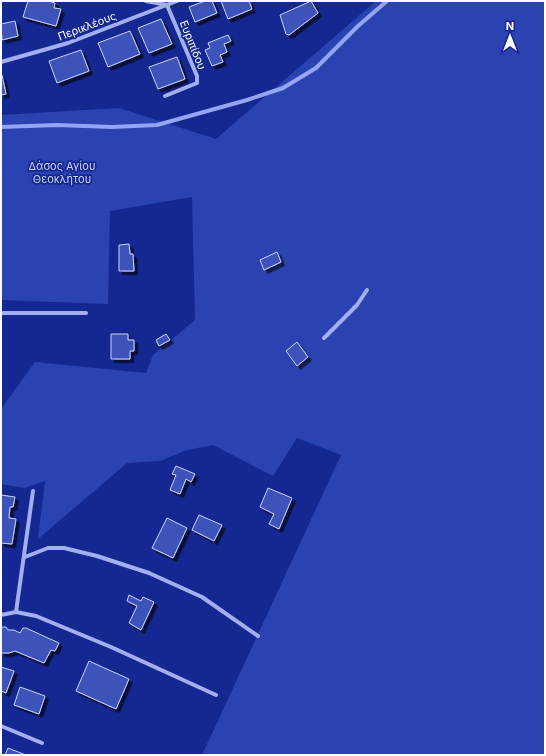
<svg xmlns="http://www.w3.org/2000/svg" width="546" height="756" font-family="Inter,sans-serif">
  <defs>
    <filter id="shadow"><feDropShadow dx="3.5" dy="3.5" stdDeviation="0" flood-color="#0009"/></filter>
  </defs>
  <rect width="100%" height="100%" fill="#152891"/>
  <!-- green -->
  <polygon fill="#2b42b1" points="376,1 545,1 545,755 202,755 341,455 297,438 273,476 213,445 187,450 160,461 127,463 38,539 45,481 24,488 1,484 1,409 35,362 146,373 153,355 195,320 192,197 110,211 108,304 1,300 1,115 119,108 216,139"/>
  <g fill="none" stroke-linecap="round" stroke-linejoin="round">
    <!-- stream -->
    <polyline stroke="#94a5f3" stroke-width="4" points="1,127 57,125 112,127 157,125 247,100 283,88 316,68 358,26 387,1"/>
  </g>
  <!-- building -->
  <g fill="#3d52b9" stroke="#c9d2fc" filter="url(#shadow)">
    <polygon points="28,1 48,1 55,3 54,8 61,9 56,26 23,17"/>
    <polygon points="205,1 212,1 217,13 195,22 189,7"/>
    <polygon points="221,1 249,1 252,9 228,19"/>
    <polygon points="311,1 318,13 289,35 286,34 280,15"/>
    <polygon points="161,19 172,44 149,53 138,28"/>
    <polygon points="15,21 18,36 2,40 1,24"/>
    <polygon points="130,31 140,54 108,67 98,43"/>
    <polygon points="228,35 231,41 224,44 227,52 220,55 223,62 212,66 205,50 210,48 208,43"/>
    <polygon points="81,50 89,71 57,83 49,61"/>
    <polygon points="177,57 185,79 158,89 149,67"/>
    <polygon points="1,75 2,75 6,94 1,95"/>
    <polygon points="129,244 130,254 133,254 134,271 119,271 119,245"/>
    <polygon points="277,252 281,262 264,270 260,260"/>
    <polygon points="111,334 128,334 128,340 134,340 134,351 130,351 130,359 111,359"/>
    <polygon points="166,334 170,340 159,346 156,340"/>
    <polygon points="297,342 308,357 297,366 286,351"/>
    <polygon points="176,466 195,474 191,482 186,479 180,494 170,490 176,475 172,474"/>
    <polygon points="268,488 292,498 279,529 269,524 274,514 260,507"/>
    <polygon points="1,495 15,497 13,507 10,507 9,518 16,519 12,544 1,543"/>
    <polygon points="199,515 222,525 214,541 192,530"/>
    <polygon points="167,518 187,528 173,558 152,548"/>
    <polygon points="129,595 141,601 143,597 154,602 141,630 129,623 137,606 127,601"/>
    <polygon points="2,627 6,627 8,630 14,630 20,633 23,628 26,628 59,643 55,651 51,650 44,663 15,651 9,653 1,653 1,628"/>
    <polygon points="89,661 129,679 116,709 76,691"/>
    <polygon points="1,667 14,671 6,693 1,691"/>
    <polygon points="20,687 45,696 39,714 14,705"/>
    <polygon points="8,748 26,755 5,755"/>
  </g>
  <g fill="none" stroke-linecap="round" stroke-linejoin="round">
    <!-- street -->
    <g stroke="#a2aff1" stroke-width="4">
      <polyline points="146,1 167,5"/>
      <polyline points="1,62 68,43 177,1"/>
      <polyline points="165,96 197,83 197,76 167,5"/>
      <polyline points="1,313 86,313"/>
      <polyline points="324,338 357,305 367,290"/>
      <polyline points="25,557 48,548 64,548 97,556 149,573 202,597 258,636"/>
      <polyline points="16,612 33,491"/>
      <polyline points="1,615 16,612 36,616 111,647 216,695"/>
      <polyline points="1,726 42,743"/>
    </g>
  </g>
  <g text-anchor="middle" stroke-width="3.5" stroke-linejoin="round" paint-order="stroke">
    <!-- street labels -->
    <g font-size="11" fill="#fff" stroke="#152891">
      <text transform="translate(87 26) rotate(-21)" y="4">Περικλέους</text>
      <text transform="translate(193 45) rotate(68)" y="4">Ευριπίδου</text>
    </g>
    <!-- park labels -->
    <g font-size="11" fill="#c9d2fc" stroke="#152891">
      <text x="62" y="170">Δάσος Αγίου<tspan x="62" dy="13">Θεοκλήτου</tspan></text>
    </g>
  </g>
  <!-- border -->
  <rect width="546" height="756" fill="none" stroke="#ffffff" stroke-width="4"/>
  <!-- north arrow -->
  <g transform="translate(510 36)" stroke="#152891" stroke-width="3" paint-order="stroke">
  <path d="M0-3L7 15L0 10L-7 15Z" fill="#ffffff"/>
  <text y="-6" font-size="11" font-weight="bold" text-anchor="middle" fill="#ffffff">N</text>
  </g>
</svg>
